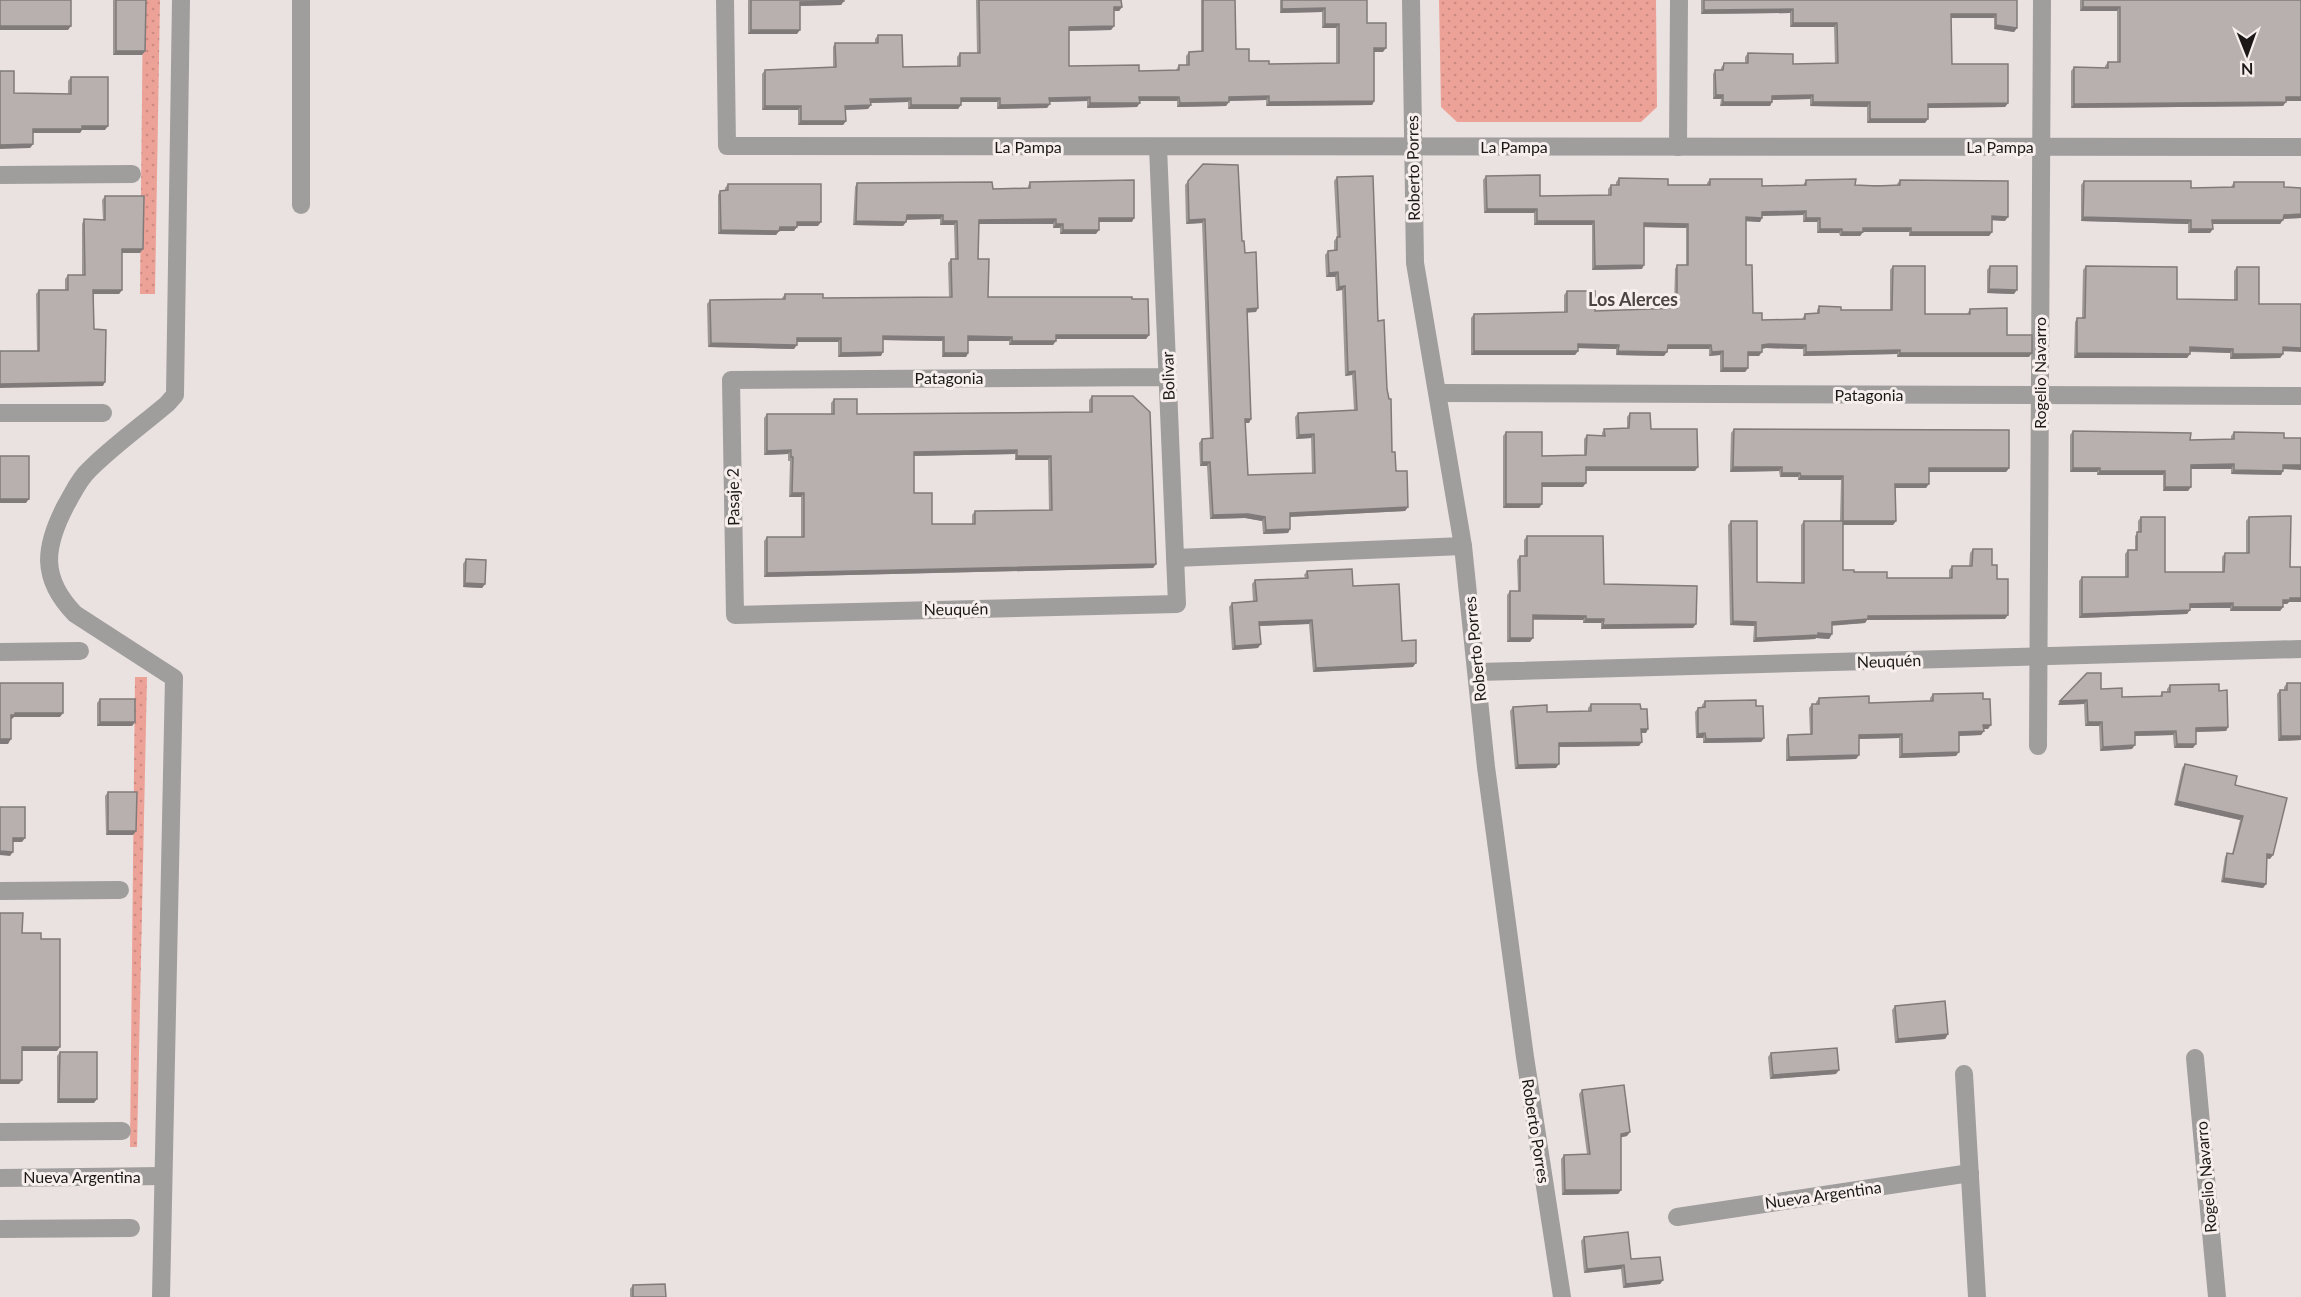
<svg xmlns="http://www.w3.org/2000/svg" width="2301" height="1297" font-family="Lato,sans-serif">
  <defs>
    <pattern id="park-dots" width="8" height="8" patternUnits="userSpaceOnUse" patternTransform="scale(1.5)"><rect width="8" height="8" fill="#eda298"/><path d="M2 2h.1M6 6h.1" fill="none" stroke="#cb8b82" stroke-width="1.8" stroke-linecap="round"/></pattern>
  </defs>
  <rect width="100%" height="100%" fill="#eae2e1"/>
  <!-- park -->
  <g fill="url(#park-dots)">
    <polygon points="143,0 160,0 155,294 140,294"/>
    <polygon points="1439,0 1656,0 1657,107 1641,122 1457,122 1441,107"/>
    <polygon points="135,677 147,677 137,1147 130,1147"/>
  </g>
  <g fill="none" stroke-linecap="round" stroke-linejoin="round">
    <!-- minor -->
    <g stroke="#a09d9d" stroke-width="18">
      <polyline points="725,0 727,146 2301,147"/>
      <polyline points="1411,0 1415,263 1463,546 1486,767 1525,1057 1562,1297"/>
      <polyline points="1158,147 1177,604 735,615 731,380 1168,377"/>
      <polyline points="1678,147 1679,0"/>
      <polyline points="0,175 132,174"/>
      <polyline points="301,205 301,0"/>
      <polyline points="1438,393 2301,396"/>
      <polyline points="0,413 103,413"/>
      <polyline points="1175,558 1463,546"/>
      <polyline points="0,652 80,651"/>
      <polyline points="1477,672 2301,649"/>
      <polyline points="2038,746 2042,0"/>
      <polyline points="0,891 120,890"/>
      <polyline points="2195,1058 2217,1297"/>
      <polyline points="1964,1074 1977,1297"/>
      <polyline points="0,1132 122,1131"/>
      <polyline points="0,1178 163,1176"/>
      <polyline points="1677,1217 1970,1173"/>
      <polyline points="0,1229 131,1228"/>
      <path d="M161 1297 174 678 75 614C40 578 44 547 66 505 73 493 79 479 89 470 113 446 141 426 167 404L175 395 181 0"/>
    </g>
  </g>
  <!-- wall -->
  <g fill="#9d9796" fill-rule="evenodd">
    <polygon points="113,0 146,0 145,51 142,55 113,55"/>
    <polygon points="748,0 844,0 841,5 800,6 797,34 748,34"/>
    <polygon points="976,0 1121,0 1122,7 1119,11 1114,11 1114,26 1111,30 1069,31 1069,66 1139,71 1176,70 1179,65 1186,65 1186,56 1189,52 1201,52 1201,0 1235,0 1236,49 1249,61 1269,64 1336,63 1336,28 1322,28 1322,12 1280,13 1280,0 1367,0 1367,23 1383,52 1374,52 1374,101 1372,105 1266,106 1266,100 1229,101 1226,106 1177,107 1177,101 1139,101 1137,107 1087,108 1087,101 1049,102 1047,108 997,109 997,102 961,102 958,109 908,109 908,102 871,103 868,109 846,110 846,121 843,125 798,125 798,110 762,110 762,74 765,70 833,67 833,47 835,43 875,43 875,39 878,35 903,67 957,66 957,57 960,53 977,53"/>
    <polygon points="1701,0 2017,0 2017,28 2014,32 1994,29 1994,18 1951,18 1952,64 2008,103 2005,107 1928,108 1925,123 1867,123 1867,107 1810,106 1810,99 1772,100 1772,102 1770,106 1720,106 1721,99 1713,99 1713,74 1715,70 1721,70 1721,68 1724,63 1745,63 1745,57 1748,53 1793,64 1835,63 1834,27 1790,27 1790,13 1701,14"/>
    <polygon points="2080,0 2301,0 2301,101 2286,101 2283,106 2071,108 2071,71 2074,67 2105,68 2105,66 2108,62 2117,62 2117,11 2080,11"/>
    <polygon points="71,77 105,130 82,130 80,133 33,133 33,144 30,148 14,93 68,94 68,81"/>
    <polygon points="1486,176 1540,196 1608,195 1608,189 1611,185 1616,185 1616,182 1619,178 1668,185 1707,185 1707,183 1710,179 1762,186 1803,185 1806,180 1855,185 1897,185 1897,184 1900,180 2005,221 1992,220 1992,232 1989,236 1909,236 1909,232 1863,232 1860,236 1840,236 1839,233 1817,233 1817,222 1803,222 1803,215 1762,216 1760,222 1746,221 1746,265 1753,313 1762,320 1802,319 1805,314 1817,313 1817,310 1819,306 1841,310 1890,310 1890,270 1893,266 1925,314 1967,314 1970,309 2007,335 2029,357 1897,357 1897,354 1803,356 1803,349 1766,348 1762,349 1759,356 1748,356 1748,368 1745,372 1720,372 1720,355 1709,356 1709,349 1667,349 1664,356 1616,355 1616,349 1578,348 1578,351 1575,355 1471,355 1471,318 1474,314 1564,312 1564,295 1567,291 1595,311 1674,308 1675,269 1677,265 1686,265 1686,228 1644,227 1642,269 1592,270 1592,225 1534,225 1534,213 1484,213 1483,180"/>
    <polygon points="1337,177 1378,321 1387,389 1392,452 1396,471 1408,507 1405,511 1290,517 1290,529 1288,533 1263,534 1262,521 1245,518 1210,519 1207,466 1200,466 1199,443 1202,439 1210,438 1202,223 1186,224 1185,185 1188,181 1242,241 1245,253 1256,312 1247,312 1251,419 1249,423 1245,423 1248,475 1312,473 1311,438 1296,439 1295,417 1298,413 1354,410 1352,375 1345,376 1342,290 1336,291 1335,277 1326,277 1325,255 1328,251 1334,250 1334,241 1337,237 1334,181"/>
    <polygon points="2084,181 2191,188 2231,187 2234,182 2284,187 2301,188 2301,218 2283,219 2280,224 2213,224 2210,233 2188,233 2188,224 2081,221 2081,185"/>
    <polygon points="1030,182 1132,222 1099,222 1096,234 1060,234 1060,228 1053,228 1053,224 979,224 978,259 988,297 1132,299 1149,335 1146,339 1056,339 1053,345 1009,345 1009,341 968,341 968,353 966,357 942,357 942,341 883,340 881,356 838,357 838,342 797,342 794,349 708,347 707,304 710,300 782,299 782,298 785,294 823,298 949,297 948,263 951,259 955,259 954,225 940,225 940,219 906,219 906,222 903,226 853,225 855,187 857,183 993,189 1028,188 1028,186"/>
    <polygon points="728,184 818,226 797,226 794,231 779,231 776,235 718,234 718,195 720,191 725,191 725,188"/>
    <polygon points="105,196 140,253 122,253 122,290 119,294 94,294 94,329 103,386 37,351 36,294 39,290 65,290 65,279 68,275 82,275 82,224 84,219 103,220 102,200"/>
    <polygon points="1990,266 2014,294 1987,293 1987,270"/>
    <polygon points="2086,266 2177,299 2234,300 2234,271 2237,267 2259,304 2283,352 2283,354 2280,358 2230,359 2230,353 2190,352 2187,358 2074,358 2075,322 2077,318 2082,318 2083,270"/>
    <path d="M1092 396 1156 564 1153 568 764 577V541L767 537H801V497H789L790 461H788V454L764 455V418L767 414H831V403L834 399 857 414 1089 412V400ZM1015 454V460H1048L1049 510 975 511 972 515V524H932L914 493V456Z"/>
    <polygon points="1630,413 1651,429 1695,471 1586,471 1583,487 1542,487 1542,504 1539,508 1503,508 1503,436 1506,432 1542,456 1584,455 1584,439 1587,435 1602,436 1602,433 1604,429 1627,428 1627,417"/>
    <polygon points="1734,429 2009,468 2006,472 1929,472 1926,488 1895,488 1896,521 1893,525 1843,525 1843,570 1887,578 1949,578 1949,570 1952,566 1969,566 1970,553 1973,549 1992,565 1997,579 2005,619 1867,620 1865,623 1832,625 1832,634 1829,639 1816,638 1815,639 1753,642 1754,626 1730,625 1728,525 1731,521 1757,582 1801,583 1801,525 1804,521 1840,521 1841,480 1798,480 1798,477 1780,477 1779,471 1730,472 1731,433"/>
    <polygon points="2073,431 2190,440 2231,439 2231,436 2234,432 2283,469 2281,475 2231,474 2231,469 2191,469 2188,491 2163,491 2163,475 2097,475 2097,472 2070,472 2070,435"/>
    <polygon points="2141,517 2165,572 2222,572 2222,557 2225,553 2246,553 2246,521 2249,517 2290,567 2301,567 2301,602 2289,602 2287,604 2283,604 2283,607 2280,611 2230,611 2230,608 2190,608 2187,614 2079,618 2079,581 2082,577 2125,577 2125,554 2128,550 2135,550 2135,536 2138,532 2138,521"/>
    <polygon points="1527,536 1604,584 1693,628 1601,629 1601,623 1583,623 1583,620 1533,620 1530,642 1507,642 1507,595 1510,591 1518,591 1517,560 1520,556 1524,556 1524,540"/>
    <polygon points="466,559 485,584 482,588 463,587 463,564"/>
    <polygon points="1307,571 1353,586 1402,641 1413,667 1313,672 1309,624 1259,626 1258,648 1232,650 1229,607 1232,603 1253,601 1252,584 1255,580 1305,578 1304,575"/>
    <polygon points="2287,683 2301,683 2301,740 2278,741 2277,694 2280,690 2284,690 2284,687"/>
    <polygon points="2170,685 2219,691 2228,727 2226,731 2196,732 2193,748 2174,748 2173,735 2135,736 2132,749 2100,751 2099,726 2085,726 2084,704 2058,705 2101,689 2122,697 2160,696 2162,692 2167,692 2167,689"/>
    <polygon points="1933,694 1983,699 1988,729 1984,729 1984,731 1981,735 1959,736 1956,756 1899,758 1899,738 1859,739 1859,755 1856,759 1786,761 1786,739 1788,735 1810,734 1809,708 1812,704 1816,704 1816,702 1819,698 1869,703 1930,701 1930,698"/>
    <polygon points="100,699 135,722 132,726 97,726 97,703"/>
    <polygon points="1705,701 1756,706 1764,738 1761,742 1703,743 1703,738 1696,738 1695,712 1698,708 1702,707 1702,705"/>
    <polygon points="1591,704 1641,709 1646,733 1641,733 1639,746 1559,747 1556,768 1515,769 1510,711 1513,707 1547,712 1588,711 1588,708"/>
    <polygon points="2185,764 2235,785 2270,859 2267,858 2266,884 2263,888 2221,882 2225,857 2227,853 2232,854 2240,820 2174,805 2182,768"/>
    <polygon points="108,792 136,831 133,835 106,835 105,796"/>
    <polygon points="1895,1006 1948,1034 1945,1039 1895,1043 1892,1010"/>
    <polygon points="60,1052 94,1103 57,1103 57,1056"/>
    <polygon points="1771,1053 1836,1074 1770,1079 1768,1057"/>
    <polygon points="1582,1090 1627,1136 1621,1137 1621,1190 1618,1194 1562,1195 1561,1159 1564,1155 1587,1154 1579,1094"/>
    <polygon points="1584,1237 1631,1259 1663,1280 1660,1284 1623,1288 1621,1269 1584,1273 1581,1241"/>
    <polygon points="633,1285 666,1297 630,1297 630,1289"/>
  </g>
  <!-- shaded-wall -->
  <g fill="#807b7a">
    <polygon points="844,1 841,5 797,6 800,2"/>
    <polygon points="1114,7 1122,7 1119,11 1111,11"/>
    <polygon points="2083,7 2120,7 2117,11 2080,11"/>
    <polygon points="1325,8 1322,12 1280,13 1282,9"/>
    <polygon points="1793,9 1790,13 1701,14 1704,10"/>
    <polygon points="1951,14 1996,14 1994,18 1948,18"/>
    <polygon points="1793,23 1837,23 1834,27 1790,27"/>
    <polygon points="1325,24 1339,24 1336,28 1322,28"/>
    <polygon points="1996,25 2017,28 2014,32 1994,29"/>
    <polygon points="0,26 71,26 68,30 0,30"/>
    <polygon points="1114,26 1111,30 1066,31 1069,27"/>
    <polygon points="751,30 800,30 797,34 748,34"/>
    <polygon points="1374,48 1386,48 1383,52 1371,52"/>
    <polygon points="116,51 145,51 142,55 113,55"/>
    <polygon points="1716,95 1723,95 1721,99 1713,99"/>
    <polygon points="1813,95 1810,99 1769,100 1772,96"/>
    <polygon points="1269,96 1266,100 1226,101 1229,97"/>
    <polygon points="1090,97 1087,101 1047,102 1049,98"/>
    <polygon points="1139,97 1179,97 1177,101 1137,101"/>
    <polygon points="2286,97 2301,97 2301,101 2283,101"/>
    <polygon points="911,98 908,102 868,103 870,99"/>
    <polygon points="961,98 1000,98 997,102 958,102"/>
    <polygon points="1374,101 1372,105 1266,106 1269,102"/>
    <polygon points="1229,102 1226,106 1177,107 1180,103"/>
    <polygon points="1723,102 1772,102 1770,106 1720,106"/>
    <polygon points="1813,102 1870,102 1867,107 1810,106"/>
    <polygon points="2286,102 2283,106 2071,108 2074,104"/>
    <polygon points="1090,103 1140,103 1137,107 1087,108"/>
    <polygon points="2008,103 2005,107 1926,108 1928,104"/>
    <polygon points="1050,104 1047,108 997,109 1000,105"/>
    <polygon points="871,105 868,109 843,110 845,106"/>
    <polygon points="911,105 961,105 958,109 908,109"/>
    <polygon points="765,106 801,106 798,110 762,110"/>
    <polygon points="1870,119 1928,119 1925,123 1867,123"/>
    <polygon points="801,121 846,121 843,125 798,125"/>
    <polygon points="82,126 108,126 105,130 82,130 80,133 30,133 33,129"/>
    <polygon points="33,144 30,148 0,149 0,145"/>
    <polygon points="1487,209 1537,209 1534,213 1484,213"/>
    <polygon points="1806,211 1803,215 1759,216 1762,212"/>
    <polygon points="2301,214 2301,218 2281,219 2284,215"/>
    <polygon points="907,215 943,215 940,219 904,220"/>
    <polygon points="1992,216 2008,217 2005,221 1989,220"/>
    <polygon points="1746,217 1762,218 1760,222 1743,221"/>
    <polygon points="2083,217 2191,220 2188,224 2081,221"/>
    <polygon points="1099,218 1134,218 1132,222 1096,222"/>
    <polygon points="1806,218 1820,218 1817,222 1803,222"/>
    <polygon points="1056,219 1053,224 976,224 979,220"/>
    <polygon points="1205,219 1202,223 1186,224 1189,220"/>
    <polygon points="2212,220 2283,220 2280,224 2210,224"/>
    <polygon points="856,221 906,222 903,226 853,225"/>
    <polygon points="943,221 957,221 954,225 940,225"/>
    <polygon points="1537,221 1594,221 1592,225 1534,225"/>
    <polygon points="797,222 821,222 818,226 794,226"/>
    <polygon points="1644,223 1688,224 1686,228 1641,227"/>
    <polygon points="1056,224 1063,224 1060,228 1053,228"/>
    <polygon points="780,227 797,227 794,231 779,231 776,235 718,234 721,230"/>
    <polygon points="1863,228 1911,228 1909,232 1860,232"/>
    <polygon points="1820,229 1842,229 1839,233 1817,233"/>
    <polygon points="2191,229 2213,229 2210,233 2188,233"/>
    <polygon points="1063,230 1099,230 1096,234 1060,234"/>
    <polygon points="1842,232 1863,232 1860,236 1840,236"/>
    <polygon points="1911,232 1992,232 1989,236 1909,236"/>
    <polygon points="122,249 143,249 140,253 119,253"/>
    <polygon points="1644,265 1642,269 1592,270 1595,266"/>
    <polygon points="1338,272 1335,277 1326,277 1329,273"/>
    <polygon points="1345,286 1342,290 1336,291 1339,287"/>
    <polygon points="1989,289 2017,290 2014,294 1987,293"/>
    <polygon points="93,290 122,290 119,294 91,294"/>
    <polygon points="1258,308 1256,312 1244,313 1247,309"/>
    <polygon points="1056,335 1149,335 1146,339 1053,339"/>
    <polygon points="883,336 944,337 942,341 880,340"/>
    <polygon points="968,336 1012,337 1009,341 966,341"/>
    <polygon points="797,338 841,338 838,342 794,342"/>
    <polygon points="1012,341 1056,341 1053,345 1009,345"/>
    <polygon points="711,343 797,345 794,349 708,347"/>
    <polygon points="1578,344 1619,345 1616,349 1575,348"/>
    <polygon points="1769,344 1806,345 1803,349 1766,348 1759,349 1762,345"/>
    <polygon points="1668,345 1711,345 1709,349 1665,349"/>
    <polygon points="2190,347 2233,349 2230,353 2187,351"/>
    <polygon points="2283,347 2301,348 2301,352 2280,351"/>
    <polygon points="1900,350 1897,354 1803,356 1806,352"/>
    <polygon points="1474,351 1578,351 1575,355 1471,355"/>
    <polygon points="1618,351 1667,352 1664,356 1616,355"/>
    <polygon points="1723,351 1720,355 1709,356 1712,352"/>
    <polygon points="883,352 881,356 838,357 841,353"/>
    <polygon points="1748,352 1762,352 1759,356 1745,356"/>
    <polygon points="944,353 968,353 966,357 942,357"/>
    <polygon points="1900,353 2032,353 2029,357 1897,357"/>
    <polygon points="2077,353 2190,354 2187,358 2074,358"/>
    <polygon points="2233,354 2283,354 2280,358 2230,359"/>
    <polygon points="1723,368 1748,368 1745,372 1720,372"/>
    <polygon points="1355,371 1352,375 1345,376 1348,372"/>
    <polygon points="105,382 103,386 0,388 0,384"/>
    <polygon points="1245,419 1251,419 1249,423 1242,423"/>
    <polygon points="1314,434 1311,438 1296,439 1299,435"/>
    <polygon points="791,450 788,454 764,455 767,451"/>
    <polygon points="1017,450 1015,454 911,456 914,452"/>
    <polygon points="1017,456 1051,456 1048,460 1015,460"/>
    <polygon points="1202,462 1210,462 1207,466 1200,466"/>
    <polygon points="2234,464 2231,469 2188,469 2191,465"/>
    <polygon points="2283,465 2301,465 2301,470 2281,469"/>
    <polygon points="1586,467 1698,467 1695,471 1584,471"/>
    <polygon points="1733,467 1782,467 1779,471 1730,472"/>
    <polygon points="1929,468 2009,468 2006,472 1927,472"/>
    <polygon points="2073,468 2100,468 2097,472 2070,472"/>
    <polygon points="2234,470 2283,471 2281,475 2231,474"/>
    <polygon points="2100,471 2165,471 2163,475 2097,475"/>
    <polygon points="1782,473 1800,473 1798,477 1780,477"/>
    <polygon points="1801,476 1843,476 1841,480 1798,480"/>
    <polygon points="1542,483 1586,483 1583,487 1539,487"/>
    <polygon points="1895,484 1929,484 1926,488 1892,488"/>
    <polygon points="2165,487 2191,487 2188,491 2163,491"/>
    <polygon points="792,493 804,493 801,497 789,497"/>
    <polygon points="0,499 29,499 26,503 0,503"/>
    <polygon points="1506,504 1542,504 1539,508 1503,508"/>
    <polygon points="1408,507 1405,511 1287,517 1290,513"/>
    <polygon points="1248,514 1265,517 1262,521 1245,518 1210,519 1213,515"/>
    <polygon points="1843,521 1896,521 1893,525 1840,525"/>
    <polygon points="1290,529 1288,533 1263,534 1266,530"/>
    <polygon points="1156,564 1153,568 764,577 767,573"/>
    <polygon points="465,583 485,584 482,588 463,587"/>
    <polygon points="2290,598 2301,598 2301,602 2289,602 2287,604 2280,604 2283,600"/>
    <polygon points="2233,603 2230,608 2188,608 2190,604"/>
    <polygon points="2233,607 2283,607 2280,611 2230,611"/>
    <polygon points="2190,610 2187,614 2079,618 2082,614"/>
    <polygon points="1533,615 1586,616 1583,620 1530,619"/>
    <polygon points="2008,615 2005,619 1867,620 1865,623 1829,626 1832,622 1868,616"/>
    <polygon points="1586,619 1604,619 1601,623 1583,623"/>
    <polygon points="1312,620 1309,624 1256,626 1259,622"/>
    <polygon points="1733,621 1756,622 1754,626 1730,625"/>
    <polygon points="1696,624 1693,628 1601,629 1603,625"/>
    <polygon points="1818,633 1832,634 1829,639 1816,638 1815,639 1753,642 1756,638"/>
    <polygon points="1510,638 1533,638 1530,642 1507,642"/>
    <polygon points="1261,644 1258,648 1232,650 1235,646"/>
    <polygon points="1416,663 1413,667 1313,672 1316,668"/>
    <polygon points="2087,700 2084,704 2058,705 2060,701"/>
    <polygon points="15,713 63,713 60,717 14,717 12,719 8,719 11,715"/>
    <polygon points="100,722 135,722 132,726 97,726"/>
    <polygon points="2088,722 2102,722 2099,726 2085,726"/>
    <polygon points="1983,725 1991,725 1988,729 1981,729"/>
    <polygon points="2228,727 2226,731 2193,732 2196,728"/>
    <polygon points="1641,729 1648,729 1646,733 1638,733"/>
    <polygon points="1984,731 1981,735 1956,736 1959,732"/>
    <polygon points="2176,731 2173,735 2132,736 2135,732"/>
    <polygon points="1705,733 1703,738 1696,738 1698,734"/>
    <polygon points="1902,734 1899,738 1856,739 1859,735"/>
    <polygon points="2281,736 2301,736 2301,740 2278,741"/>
    <polygon points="1764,738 1761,742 1703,743 1706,739"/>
    <polygon points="0,739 11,739 8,744 0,744"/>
    <polygon points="1642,742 1639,746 1556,747 1559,743"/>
    <polygon points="2177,744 2196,744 2193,748 2174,748"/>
    <polygon points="2135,745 2132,749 2100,751 2103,747"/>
    <polygon points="1959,752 1956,756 1899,758 1902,754"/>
    <polygon points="1859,755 1856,759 1786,761 1789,757"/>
    <polygon points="1559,764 1556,768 1515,769 1518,765"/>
    <polygon points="2177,801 2243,816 2240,820 2174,805"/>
    <polygon points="108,831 136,831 133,835 106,835"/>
    <polygon points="13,838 25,838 22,842 10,842"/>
    <polygon points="0,851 13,852 10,856 0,855"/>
    <polygon points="2267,854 2273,855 2270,859 2264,858"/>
    <polygon points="2224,878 2266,884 2263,888 2221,882"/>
    <polygon points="1948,1034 1945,1039 1895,1043 1898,1039"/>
    <polygon points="22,1047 60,1047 57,1051 20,1051"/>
    <polygon points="1839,1070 1836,1074 1770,1079 1773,1075"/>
    <polygon points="0,1080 22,1080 19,1084 0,1084"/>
    <polygon points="59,1099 97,1099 94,1103 57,1103"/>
    <polygon points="1630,1132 1627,1136 1618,1138 1621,1134"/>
    <polygon points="1565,1190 1621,1190 1618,1194 1562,1195"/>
    <polygon points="1624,1265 1621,1269 1584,1273 1587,1269"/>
    <polygon points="1663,1280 1660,1284 1623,1288 1626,1284"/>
  </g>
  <!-- building -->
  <g fill="#b7b0af" stroke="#807b7a" stroke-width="1.5" fill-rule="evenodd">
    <rect x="0" y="0" width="71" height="26"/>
    <polygon points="116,0 146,0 145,51 116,51"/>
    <polygon points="751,0 844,0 844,1 800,2 800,30 751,30"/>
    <polygon points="979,0 1121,0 1122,7 1114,7 1114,26 1069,27 1069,66 1139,65 1139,71 1179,70 1179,65 1189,65 1189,52 1203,51 1203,0 1235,0 1236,49 1249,49 1249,61 1269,61 1269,64 1339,63 1339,24 1325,24 1325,8 1282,9 1282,0 1367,0 1367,23 1386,23 1386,48 1374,48 1374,101 1269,102 1269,96 1229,97 1229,102 1180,103 1179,97 1139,97 1140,103 1090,103 1090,97 1049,98 1050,104 1000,105 1000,98 961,98 961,105 911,105 911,98 870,99 871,105 845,106 846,121 801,121 801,106 765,106 765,70 836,67 835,43 878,43 878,35 902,35 903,67 960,66 960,53 980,53"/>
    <polygon points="1704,0 2017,0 2017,28 1996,25 1996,14 1951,14 1952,64 2008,64 2008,103 1928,104 1928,119 1870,119 1870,102 1813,102 1813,95 1772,96 1772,102 1723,102 1723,95 1716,95 1715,70 1723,70 1724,63 1748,63 1748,53 1793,54 1793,64 1838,63 1837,23 1793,23 1793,9 1704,10"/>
    <polygon points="2083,0 2301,0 2301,97 2286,97 2286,102 2074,104 2074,67 2108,68 2108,62 2120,62 2120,7 2083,7"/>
    <polygon points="0,71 14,71 14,93 71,94 71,77 108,77 108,126 82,126 82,129 33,129 33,144 0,145"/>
    <polygon points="1203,164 1238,165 1242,241 1244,241 1245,253 1256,252 1258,308 1247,309 1251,419 1245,419 1248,475 1315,473 1314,434 1299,435 1298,413 1357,410 1355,371 1348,372 1345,286 1339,287 1338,272 1329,273 1328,251 1337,250 1337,237 1340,237 1337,177 1373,176 1378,321 1384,320 1387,389 1389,399 1391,399 1392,452 1395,452 1396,471 1407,471 1408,507 1290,513 1290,529 1266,530 1265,517 1248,514 1213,515 1210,462 1202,462 1202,439 1213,438 1205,219 1189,220 1188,181"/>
    <polygon points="1540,175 1540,196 1611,195 1611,185 1619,185 1619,178 1668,179 1668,185 1710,185 1710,179 1762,179 1762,186 1806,185 1806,180 1856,179 1855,185 1877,186 1900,185 1900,180 2008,181 2008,217 1992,216 1992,232 1911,232 1911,228 1863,228 1863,232 1842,232 1842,229 1820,229 1820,218 1806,218 1806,211 1762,212 1762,218 1746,217 1746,265 1752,265 1753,313 1762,313 1762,320 1805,319 1805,314 1819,313 1819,306 1841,307 1841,310 1892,310 1893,266 1925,266 1925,314 1970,314 1970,309 2007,308 2007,335 2032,335 2032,353 1900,353 1900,350 1806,352 1806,345 1769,344 1762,345 1762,352 1748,352 1748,368 1723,368 1723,351 1712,352 1711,345 1668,345 1667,352 1618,351 1619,345 1578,344 1578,351 1474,351 1474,314 1567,312 1567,291 1595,291 1595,311 1677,308 1677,265 1688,265 1688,224 1644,223 1644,265 1595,266 1594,221 1537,221 1537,209 1487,209 1486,176"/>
    <polygon points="1134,180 1134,218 1099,218 1099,230 1063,230 1063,224 1056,224 1056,219 979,220 978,259 989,259 988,297 1132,297 1132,299 1148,299 1149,335 1056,335 1056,341 1012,341 1012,337 968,336 968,353 944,353 944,337 883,336 883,352 841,353 841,338 797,338 797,345 711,343 710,300 785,299 785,294 823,294 823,298 952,297 951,259 958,259 957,221 943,221 943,215 907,215 906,222 856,221 857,183 992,182 993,189 1030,188 1030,182"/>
    <polygon points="2084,181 2191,181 2191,188 2234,187 2234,182 2284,182 2284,187 2301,188 2301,214 2284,215 2283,220 2212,220 2213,229 2191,229 2191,220 2083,217"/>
    <polygon points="728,184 821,184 821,222 797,222 797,227 780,227 779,231 721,230 720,191 728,190"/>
    <polygon points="105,196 144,196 143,249 122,249 122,290 93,290 94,329 106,330 105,382 0,384 0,351 39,351 39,290 68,290 68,275 85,275 84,219 105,220"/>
    <polygon points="1990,266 2017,266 2017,290 1989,289"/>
    <polygon points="2086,266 2177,267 2177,299 2237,300 2237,267 2259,267 2259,304 2301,304 2301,348 2283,347 2283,354 2233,354 2233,349 2190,347 2190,354 2077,353 2077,318 2085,318"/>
    <path d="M1092 396H1133L1150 412 1156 564 767 573V537H804V493H792L793 457H791V450L767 451V414H834V399H857V414L1092 412ZM1017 450V456H1051L1052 510 975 511V524H932V493H914V452Z"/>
    <polygon points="1630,413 1650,413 1651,429 1697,429 1698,467 1586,467 1586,483 1542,483 1542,504 1506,504 1506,432 1542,432 1542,456 1586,455 1587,435 1605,436 1604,429 1629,428"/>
    <polygon points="1734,429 2009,430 2009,468 1929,468 1929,484 1895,484 1896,521 1843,521 1843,476 1801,476 1800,473 1782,473 1782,467 1733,467"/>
    <polygon points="2073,431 2191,433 2190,440 2234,439 2234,432 2284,433 2284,438 2301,438 2301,465 2283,465 2283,471 2234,470 2234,464 2191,465 2191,487 2165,487 2165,471 2100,471 2100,468 2073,468"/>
    <rect x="0" y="456" width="29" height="43"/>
    <polygon points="2291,516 2290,567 2301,567 2301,598 2290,598 2290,600 2283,600 2283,607 2233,607 2233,603 2190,604 2190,610 2082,614 2082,577 2128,577 2128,550 2137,550 2137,532 2141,532 2141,517 2165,517 2165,572 2224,572 2225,553 2249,553 2249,517"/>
    <polygon points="1731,521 1757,521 1757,582 1804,583 1804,521 1843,521 1843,570 1854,570 1854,572 1887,572 1887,578 1952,578 1952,566 1972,566 1973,549 1992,549 1992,565 1997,565 1997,579 2008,579 2008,615 1868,616 1868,619 1832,622 1832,634 1818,633 1818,635 1756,638 1756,622 1733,621"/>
    <polygon points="1527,536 1603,536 1604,584 1697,586 1696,624 1603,625 1604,619 1586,619 1586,616 1533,615 1533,638 1510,638 1510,591 1520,591 1520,556 1527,556"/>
    <polygon points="466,559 486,560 485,584 465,583"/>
    <polygon points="1352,569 1353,586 1399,584 1402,641 1416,640 1416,663 1316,668 1312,620 1259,622 1261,644 1235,646 1232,603 1257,601 1255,580 1308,578 1307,571"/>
    <polygon points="2087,673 2101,673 2101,689 2122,688 2122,697 2162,696 2162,692 2170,692 2170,685 2219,684 2219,691 2227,690 2228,727 2196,728 2196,744 2177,744 2176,731 2135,732 2135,745 2103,747 2102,722 2088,722 2087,700 2060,701"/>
    <polygon points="0,683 63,683 63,713 15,713 15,715 11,715 11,739 0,739"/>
    <polygon points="2287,683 2301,683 2301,736 2281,736 2280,690 2287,690"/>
    <polygon points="1983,693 1983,699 1990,699 1991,725 1983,725 1984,731 1959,732 1959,752 1902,754 1902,734 1859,735 1859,755 1789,757 1788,735 1812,734 1812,704 1819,704 1819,698 1869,696 1869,703 1926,701 1933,701 1933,694"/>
    <rect x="100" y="699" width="35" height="23"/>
    <polygon points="1756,700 1756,706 1763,706 1764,738 1706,739 1705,733 1698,734 1698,708 1705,707 1705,701"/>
    <polygon points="1591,704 1640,704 1641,709 1647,709 1648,729 1641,729 1642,742 1559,743 1559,764 1518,765 1513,707 1547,705 1547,712 1591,711"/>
    <polygon points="2185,764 2237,776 2235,785 2287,798 2273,855 2267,854 2266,884 2224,878 2227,853 2233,854 2243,816 2177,801"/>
    <polygon points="108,792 137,792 136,831 108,831"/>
    <polygon points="0,807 25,807 25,838 13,838 13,852 0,851"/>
    <polygon points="0,913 23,913 22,933 41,933 41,939 60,939 60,1047 22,1047 22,1080 0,1080"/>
    <polygon points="1945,1001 1948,1034 1898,1039 1895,1006"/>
    <polygon points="1837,1048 1839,1070 1773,1075 1771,1053"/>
    <polygon points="60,1052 97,1052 97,1099 59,1099"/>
    <polygon points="1624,1085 1630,1132 1621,1134 1621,1190 1565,1190 1564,1155 1590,1154 1582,1090"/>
    <polygon points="1628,1232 1631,1259 1660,1257 1663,1280 1626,1284 1624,1265 1587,1269 1584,1237"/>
    <polygon points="665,1284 666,1297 633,1297 633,1285"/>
  </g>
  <g text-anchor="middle" stroke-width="6" stroke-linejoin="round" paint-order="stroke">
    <!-- street labels -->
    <g font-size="16" fill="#1b1817" stroke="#f7efee">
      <text x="1028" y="153">La Pampa</text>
      <text x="1514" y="153">La Pampa</text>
      <text x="2000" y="153">La Pampa</text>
      <text transform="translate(1413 168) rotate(-91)" y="6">Roberto Porres</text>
      <text transform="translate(2040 373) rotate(-90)" y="6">Rogelio Navarro</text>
      <text transform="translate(1168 376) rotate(-92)" y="6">Bolivar</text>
      <text x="949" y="384">Patagonia</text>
      <text x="1869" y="401">Patagonia</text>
      <text transform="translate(733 497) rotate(-91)" y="6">Pasaje 2</text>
      <text transform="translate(956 609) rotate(-1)" y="6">Neuquén</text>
      <text transform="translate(1475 649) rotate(-96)" y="6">Roberto Porres</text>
      <text transform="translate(1889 661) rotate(-2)" y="6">Neuquén</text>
      <text transform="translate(1536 1131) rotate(81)" y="6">Roberto Porres</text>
      <text x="82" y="1183">Nueva Argentina</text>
      <text transform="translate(2206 1177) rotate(-95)" y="6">Rogelio Navarro</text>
      <text transform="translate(1823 1195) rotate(-8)" y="6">Nueva Argentina</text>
    </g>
    <!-- neighbourhood labels -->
    <g font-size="18" font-weight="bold" fill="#4b4443" stroke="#f7efee">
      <text x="1633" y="306">Los Alerces</text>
    </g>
  </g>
  <!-- north arrow -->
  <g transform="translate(2247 54) rotate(179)" stroke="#f7efee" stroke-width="4.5" paint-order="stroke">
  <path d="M0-4.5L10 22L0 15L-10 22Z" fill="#1b1817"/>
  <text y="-9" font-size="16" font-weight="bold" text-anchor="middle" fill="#1b1817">N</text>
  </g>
</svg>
